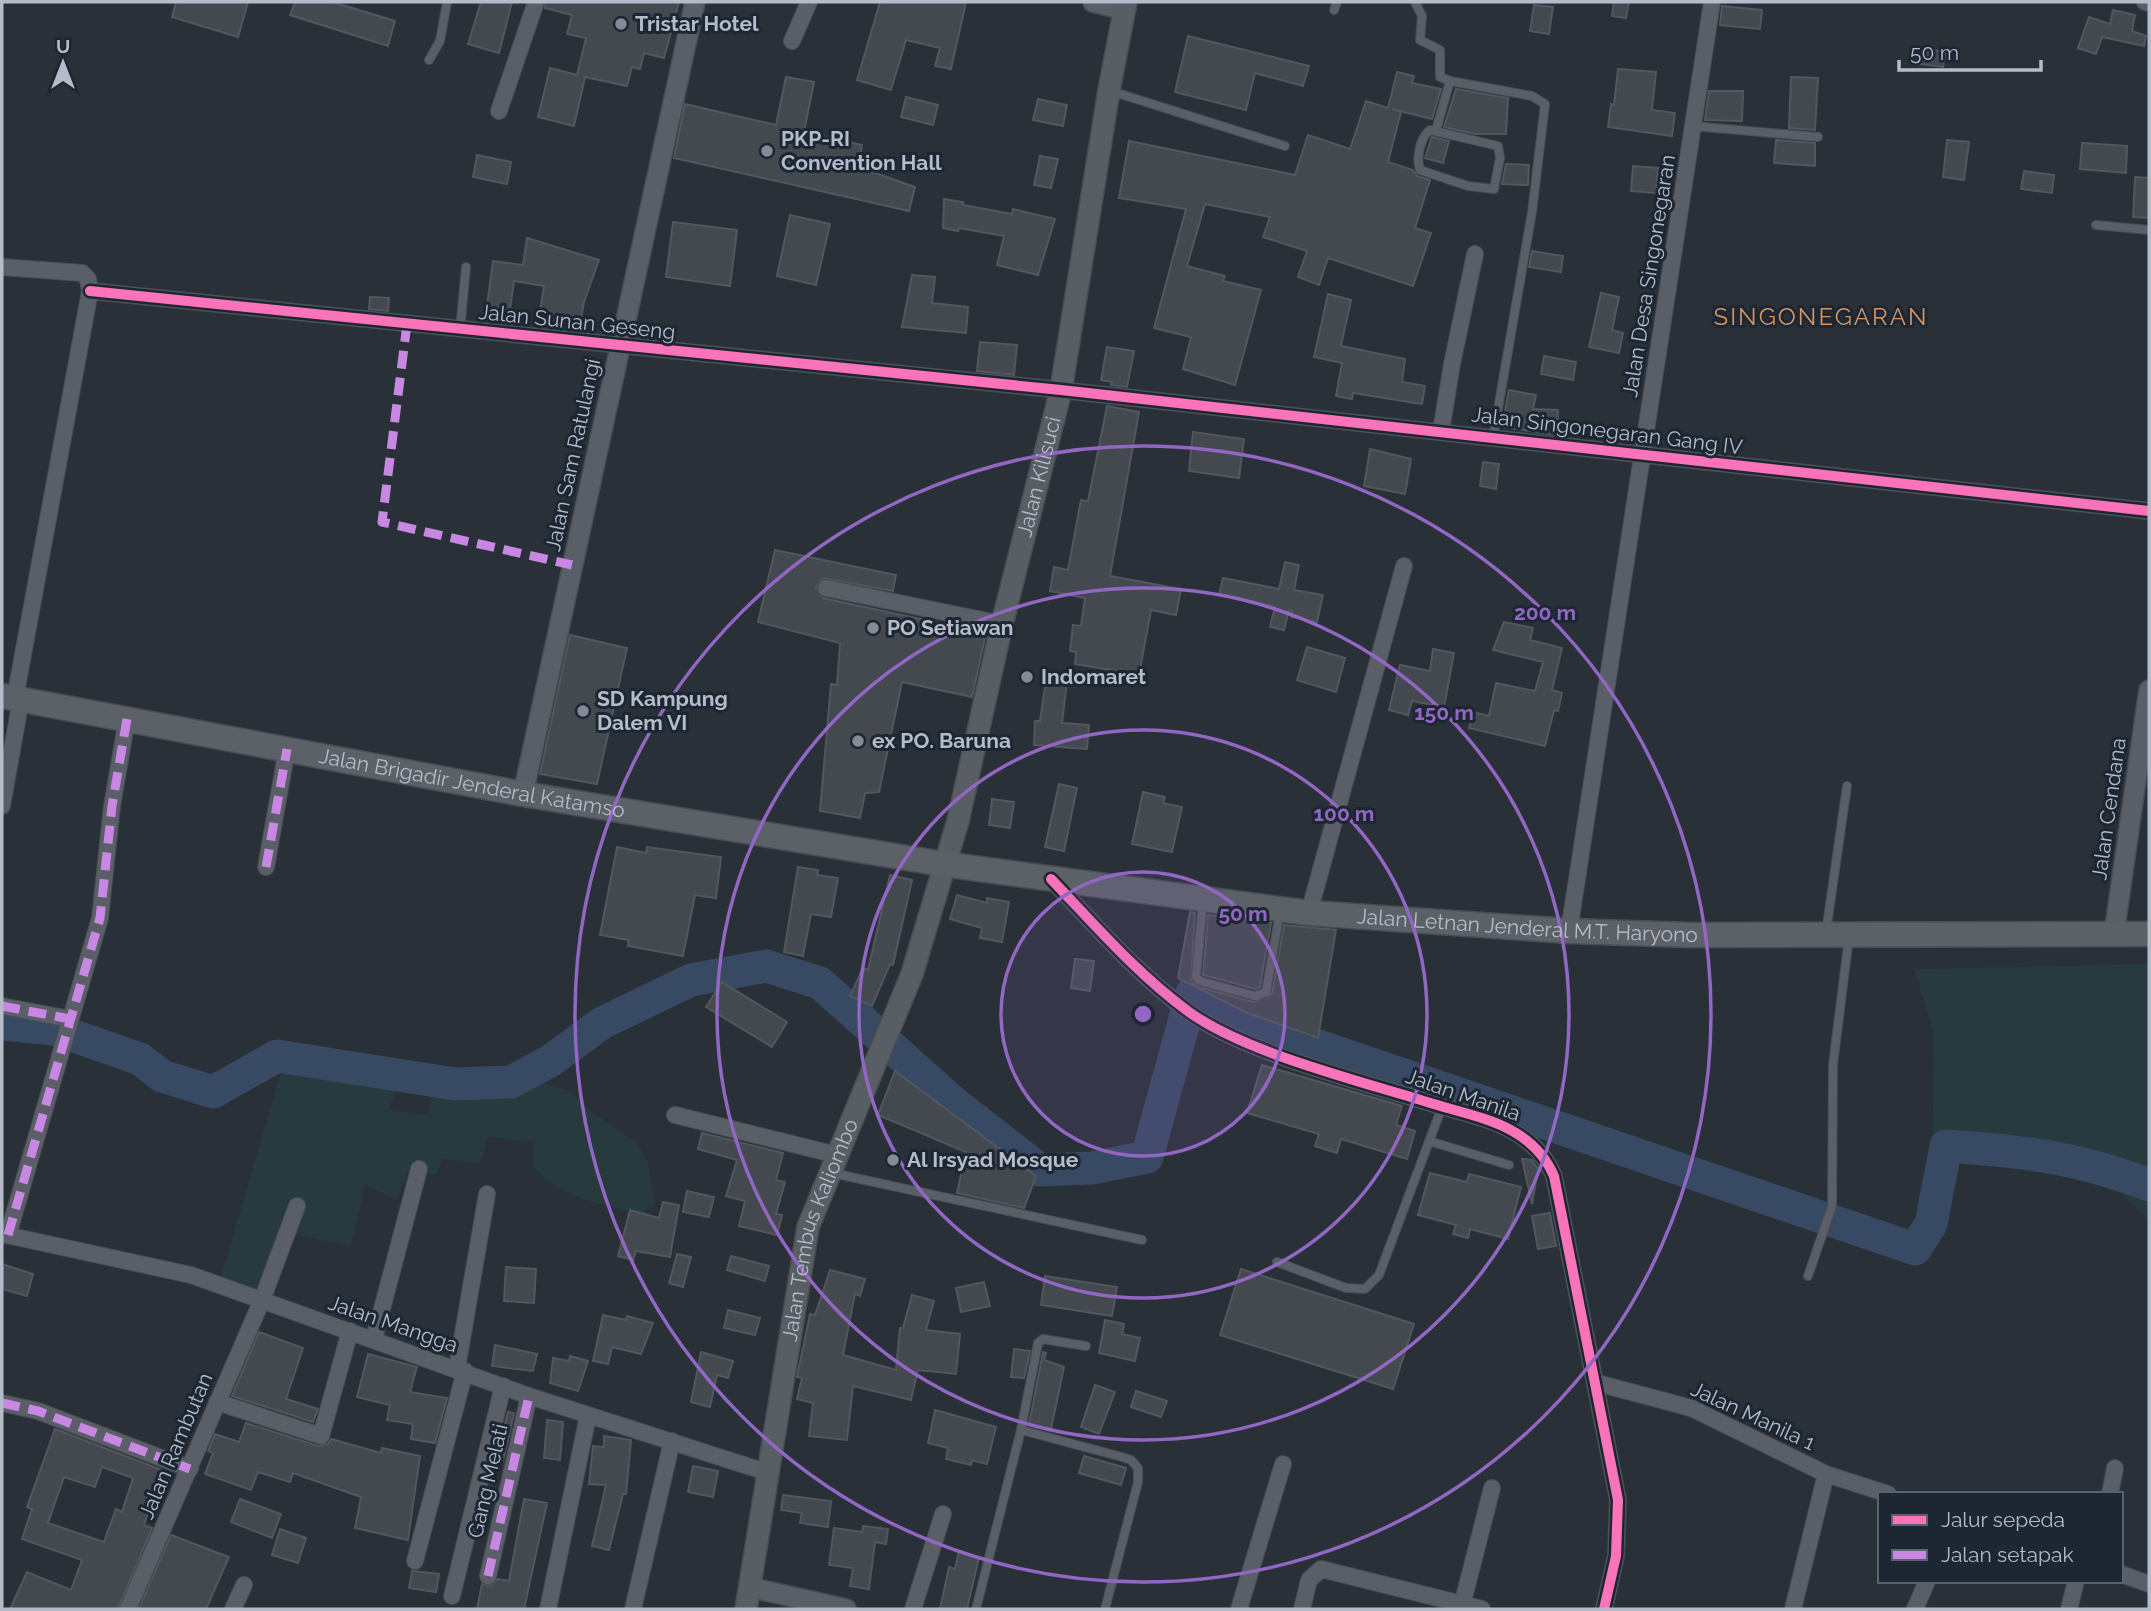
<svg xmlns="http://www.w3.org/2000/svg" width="2151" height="1611" font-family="Raleway,sans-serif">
  <rect width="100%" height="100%" fill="#2a3038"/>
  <!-- green -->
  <g fill="#273a3e">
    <polygon points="2149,964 2149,1220 2122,1193 2042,1169 1932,1153 1934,1034 1914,969"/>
    <path d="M298 1070 343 1072 400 1081 388 1110 428 1115 433 1089 547 1084 571 1092 590 1111 637 1143 648 1162 655 1204 641 1214C599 1203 562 1199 532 1166L535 1142 488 1137 480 1163 443 1159 436 1175 408 1172 397 1200 365 1184 351 1246 292 1234 270 1301 218 1287 281 1072Z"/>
  </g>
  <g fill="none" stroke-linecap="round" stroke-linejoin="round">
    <!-- river -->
    <path stroke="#384963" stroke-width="33" d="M2 1024 54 1029 140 1059 162 1076 213 1092 277 1056 455 1084 511 1082 550 1061 602 1023 691 980 766 966 820 983 953 1102 1040 1170 1092 1168 1147 1157 1192 993 1248 1022 1915 1249 1931 1224 1946 1146C2021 1151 2078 1157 2149 1185"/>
  </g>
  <!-- building -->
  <g fill="#444950" stroke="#52575f" stroke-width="2" fill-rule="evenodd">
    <polygon points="176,2 248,2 238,37 172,17"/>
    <polygon points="295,2 333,2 395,21 388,46 290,15"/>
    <polygon points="481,2 512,2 499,53 468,44"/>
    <polygon points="546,2 679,2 664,58 644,53 640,69 632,67 627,86 585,77 574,126 538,117 550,68 577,75 586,38 567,34 572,15 545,8"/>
    <polygon points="880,2 966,2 951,69 935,66 940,48 906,40 891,90 857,80"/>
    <polygon points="1614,2 1629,2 1626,18 1612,16"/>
    <polygon points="1534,5 1553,7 1549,34 1530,31"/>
    <polygon points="1722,6 1762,10 1760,29 1720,25"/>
    <polygon points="2113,10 2135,15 2132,31 2146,36 2144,46 2102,37 2096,54 2078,48 2089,17 2110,24"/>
    <polygon points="1188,36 1309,66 1303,86 1255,73 1246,110 1175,92"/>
    <polygon points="1922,48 1946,52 1943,67 1920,64"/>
    <polygon points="1618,69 1656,72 1652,110 1675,113 1672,136 1608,127 1611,104 1614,105"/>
    <polygon points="1397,72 1414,76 1412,83 1441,89 1432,119 1392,109 1401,112 1388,162 1413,170 1417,176 1430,180 1415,228 1431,233 1413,286 1328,258 1319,285 1298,277 1307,251 1263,237 1270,217 1205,204 1187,266 1225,276 1223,281 1261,290 1235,385 1183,369 1191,337 1154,328 1186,209 1119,198 1129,141 1295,175 1308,135 1350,149 1366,101 1388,108"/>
    <polygon points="786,77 814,82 804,132 862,145 858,167 915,187 909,211 674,158 685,104 776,125"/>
    <polygon points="1791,77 1818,78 1815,130 1789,128"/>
    <polygon points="1456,89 1508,98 1506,134 1475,134 1444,127"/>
    <polygon points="1709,91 1743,91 1742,121 1705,120"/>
    <polygon points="906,97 938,105 933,125 901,117"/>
    <polygon points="1038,99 1067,105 1063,126 1033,120"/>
    <polygon points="1432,137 1449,141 1443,163 1425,158"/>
    <polygon points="1776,140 1815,143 1815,166 1774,163"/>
    <polygon points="1947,140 1969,142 1964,180 1943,177"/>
    <polygon points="2082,143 2127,146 2126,173 2080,169"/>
    <polygon points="477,155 511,162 507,184 473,177"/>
    <polygon points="1040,156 1058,159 1051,188 1034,185"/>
    <polygon points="1506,164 1529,165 1528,185 1502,184"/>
    <polygon points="1633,166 1658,168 1656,193 1631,191"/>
    <polygon points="2024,171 2054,175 2052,193 2021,189"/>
    <polygon points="2135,177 2149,178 2149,218 2133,217"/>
    <polygon points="944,199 963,202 963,205 1012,214 1013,209 1055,219 1038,275 997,265 1004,236 959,228 958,231 943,228"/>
    <polygon points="790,215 830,224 816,285 777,276"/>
    <polygon points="673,222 737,230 730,286 666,277"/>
    <polygon points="527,238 599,260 584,302 579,330 538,323 544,286 514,281 509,316 486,313 493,261 523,265"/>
    <polygon points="1532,251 1563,256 1561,272 1529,267"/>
    <polygon points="912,275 935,277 932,303 968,307 966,333 902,327"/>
    <polygon points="1601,293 1619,297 1612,330 1623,333 1619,353 1589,347"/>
    <polygon points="1328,294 1351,300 1341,346 1405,359 1402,382 1425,386 1422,404 1353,393 1352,399 1336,396 1342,363 1314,357"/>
    <polygon points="370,297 389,298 388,311 369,309"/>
    <polygon points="980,342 1017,345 1014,375 977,371"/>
    <polygon points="1107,347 1134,351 1127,387 1111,385 1112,382 1101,380"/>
    <polygon points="1544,356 1576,362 1573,380 1541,374"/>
    <polygon points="1509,390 1536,395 1533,409 1558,410 1557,435 1502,427"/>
    <polygon points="1107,406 1139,412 1110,576 1181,589 1176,615 1151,610 1139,675 1075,664 1076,652 1070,651 1073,625 1081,626 1085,598 1050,591 1054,567 1068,570 1081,500 1088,501"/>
    <polygon points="1193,432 1244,439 1239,478 1189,471"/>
    <polygon points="1370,449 1411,459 1405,494 1364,486"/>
    <polygon points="1483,462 1499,464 1496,489 1480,486"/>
    <polygon points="775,550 896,575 893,591 823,578 816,587 823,598 986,633 972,697 902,682 879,792 865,793 860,818 820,811 831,684 837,685 840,643 758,622"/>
    <polygon points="1285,562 1299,565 1294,590 1323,595 1317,622 1291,617 1292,611 1289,610 1284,630 1270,627 1275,607 1219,595 1223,578 1279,589"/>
    <polygon points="1504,622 1533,628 1530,640 1562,648 1552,690 1562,693 1558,711 1554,710 1545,746 1469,728 1473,712 1489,716 1496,683 1535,691 1543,662 1493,650"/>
    <polygon points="570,635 627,648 597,784 540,774"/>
    <polygon points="1307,647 1345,658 1336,692 1297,680"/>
    <polygon points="1433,649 1454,653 1444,707 1412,701 1408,715 1389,710 1400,665 1430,671"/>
    <polygon points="1046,680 1067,682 1062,723 1089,725 1087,749 1034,745 1035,721 1040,721"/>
    <polygon points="1059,784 1077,788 1064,851 1045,847"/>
    <polygon points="1143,792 1165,797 1163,803 1182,807 1172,852 1132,844"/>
    <polygon points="992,799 1014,802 1010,828 989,825"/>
    <polygon points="617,847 646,853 647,847 721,857 716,898 695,895 683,956 628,946 629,940 600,935"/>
    <polygon points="798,867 818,870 817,875 838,878 831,917 811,914 803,956 784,952"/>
    <polygon points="890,875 912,880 893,965 890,964 872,1006 850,996 863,968 868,970"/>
    <polygon points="957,895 987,903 987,898 1009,902 1002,942 980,938 982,928 950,919"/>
    <polygon points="1190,912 1195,913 1191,981 1198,987 1253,1002 1272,994 1284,925 1336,930 1318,1038 1245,1012 1178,978"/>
    <polygon points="1208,915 1271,923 1260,987 1255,989 1203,975"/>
    <polygon points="1075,959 1094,961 1090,991 1071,988"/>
    <polygon points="722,982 787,1022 772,1047 706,1007"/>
    <polygon points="1262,1065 1402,1106 1396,1125 1415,1131 1407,1159 1341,1139 1337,1153 1315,1146 1319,1134 1247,1113"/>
    <polygon points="895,1071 1036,1176 1024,1208 957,1193 966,1152 878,1115"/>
    <polygon points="702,1133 783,1153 776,1180 785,1182 776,1214 782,1215 777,1235 739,1226 745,1201 726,1196 737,1160 698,1149"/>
    <polygon points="1522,1159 1532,1160 1538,1169 1532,1204"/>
    <polygon points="1430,1173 1467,1182 1469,1174 1521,1187 1508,1239 1470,1229 1468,1238 1453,1234 1456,1225 1418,1215"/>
    <polygon points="687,1191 714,1197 709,1217 683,1212"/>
    <polygon points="663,1202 679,1205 670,1257 636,1251 633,1260 618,1256 630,1210 659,1218"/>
    <polygon points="1550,1213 1556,1246 1538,1249 1532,1216"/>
    <polygon points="677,1254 691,1257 683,1287 669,1283"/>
    <polygon points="731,1256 769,1266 765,1281 727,1270"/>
    <polygon points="2,1264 33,1274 27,1296 2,1289"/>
    <polygon points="506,1267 536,1269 534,1303 504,1301"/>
    <polygon points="1241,1269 1414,1324 1393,1389 1220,1335"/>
    <polygon points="830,1270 865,1279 860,1296 855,1294 843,1355 896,1370 900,1328 903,1328 912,1295 934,1301 926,1330 960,1334 956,1374 918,1370 911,1400 853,1386 847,1440 809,1436 813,1403 797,1399 802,1378 797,1377 810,1314 815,1315"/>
    <polygon points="1045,1276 1117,1287 1112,1316 1041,1305"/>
    <polygon points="984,1282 990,1306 961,1312 956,1288"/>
    <polygon points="728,1310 760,1318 755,1335 724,1328"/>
    <polygon points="603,1315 626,1320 627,1316 653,1323 641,1354 612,1347 608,1364 593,1361"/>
    <polygon points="1105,1320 1124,1324 1122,1334 1140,1338 1135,1361 1099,1353"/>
    <polygon points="259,1332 303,1348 286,1399 318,1409 313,1422 232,1396"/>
    <polygon points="495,1345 537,1354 533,1371 492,1366"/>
    <polygon points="1014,1349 1030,1351 1024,1378 1011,1377"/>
    <polygon points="701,1352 733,1361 728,1378 717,1375 710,1407 691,1402"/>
    <polygon points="1043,1352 1046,1353 1044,1360 1064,1367 1051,1429 1029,1425"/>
    <polygon points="368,1354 417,1367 410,1392 447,1398 435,1443 411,1439 413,1424 387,1420 390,1405 357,1397"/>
    <polygon points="570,1356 588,1361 578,1391 550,1383 553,1358 569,1361"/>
    <polygon points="1095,1385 1115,1392 1099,1434 1081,1427"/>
    <polygon points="1136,1391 1167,1401 1161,1417 1131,1407"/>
    <polygon points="935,1410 996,1427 987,1464 972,1460 971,1465 946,1459 948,1448 928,1443"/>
    <polygon points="508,1412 514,1413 503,1461 496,1460"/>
    <polygon points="547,1420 563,1422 560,1460 544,1458"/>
    <polygon points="246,1423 318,1446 328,1444 331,1439 381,1453 382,1448 420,1456 408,1540 355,1528 361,1497 293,1473 290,1482 258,1472 251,1490 205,1474 213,1453 208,1451 215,1434 239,1442"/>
    <path d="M55 1429 162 1470 144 1525 152 1528 118 1609H10L27 1572 71 1590 82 1560 22 1539 32 1509 27 1507ZM102 1467 133 1478 122 1512 116 1509 104 1542 48 1523 64 1477 95 1487Z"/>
    <polygon points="604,1436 631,1440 626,1494 623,1494 609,1550 592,1546 606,1485 589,1484 593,1446 604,1447"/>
    <polygon points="1084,1456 1126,1468 1121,1485 1079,1473"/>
    <polygon points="693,1466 718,1471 713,1497 688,1492"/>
    <polygon points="783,1495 831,1501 828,1527 800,1523 802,1513 781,1510"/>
    <polygon points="240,1499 281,1514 272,1538 231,1522"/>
    <polygon points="524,1499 547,1503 524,1609 477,1609 482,1584 490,1586 498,1579 509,1581"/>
    <polygon points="863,1526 888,1529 886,1544 875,1542 869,1589 850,1586 853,1568 829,1565 834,1528 862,1532"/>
    <polygon points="280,1529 306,1538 298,1563 272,1555"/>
    <polygon points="171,1535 229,1557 206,1609 139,1609"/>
    <polygon points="959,1551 979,1557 967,1609 940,1609 949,1567 955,1569"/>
    <polygon points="412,1571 439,1574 436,1592 409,1588"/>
  </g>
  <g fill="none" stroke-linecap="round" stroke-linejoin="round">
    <!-- service casing -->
    <g stroke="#484c53" stroke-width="10">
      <g id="service">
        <polyline points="1415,2 1422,16 1420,40 1440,50 1440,77 1450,81 1436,130"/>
        <polyline points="1334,10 1337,2"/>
        <polyline points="429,60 440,41 447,2"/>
        <polyline points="1450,81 1532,96 1545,104 1532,212 1493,438"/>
        <polyline points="1111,91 1285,146"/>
        <polyline points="1693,126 1818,137"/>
        <path d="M1430 130 1498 146 1500 158 1494 189 1468 186 1420 170C1416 157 1420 138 1430 130Z"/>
        <polyline points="2096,225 2149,230"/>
        <polyline points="460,330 466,267"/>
        <polyline points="1203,901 1196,977 1200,981 1255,996 1266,992 1280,912"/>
        <polyline points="1826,932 1847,786"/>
        <polyline points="1429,1141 1509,1165"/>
        <polyline points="832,1173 1142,1240"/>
        <polyline points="1277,1262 1346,1288 1365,1289 1379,1275 1442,1107"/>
        <polyline points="1808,1276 1832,1206 1833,1065 1849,937"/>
        <polyline points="1021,1430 1122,1457 1131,1460 1138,1468 1138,1482 1105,1609"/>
        <polyline points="976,1609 1021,1430 1038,1343 1043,1339 1086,1346"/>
      </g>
    </g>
    <!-- minor casing -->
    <g stroke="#484c53" stroke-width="18">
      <g id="minor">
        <polyline points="2145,2 2149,3"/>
        <polyline points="792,41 809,2"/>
        <polyline points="499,111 536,2"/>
        <polyline points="2,267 82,273 88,279 90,291 15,698"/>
        <polyline points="90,291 1061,390 2149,511"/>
        <polyline points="1441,431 1452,364 1475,254"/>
        <polyline points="826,588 1002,624"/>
        <polyline points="2,806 21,699"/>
        <polyline points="266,867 287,749"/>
        <path d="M1051 879C1095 925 1137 974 1189 1012 1246 1053 1357 1080 1427 1102 1477 1118 1531 1123 1554 1176L1618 1500 1616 1556 1604 1609"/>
        <polyline points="1309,913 1404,566"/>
        <polyline points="1569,931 1712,2"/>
        <polyline points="2,1006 70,1019"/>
        <polyline points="675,1115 837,1155"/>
        <polyline points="2,1234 191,1275 529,1396 766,1472"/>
        <polyline points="8,1235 100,918 112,806 127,719"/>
        <polyline points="374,1339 419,1169"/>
        <polyline points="457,1368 487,1194"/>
        <polyline points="1597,1383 1691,1408 1826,1474 1888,1494"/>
        <polyline points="217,1402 321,1436 350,1331"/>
        <polyline points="2,1403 38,1411 190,1469"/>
        <polyline points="2110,1494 2115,1468"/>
        <polyline points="415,1561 465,1371"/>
        <polyline points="2121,1574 2149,1584"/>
        <polyline points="488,1576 529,1396"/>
        <polyline points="452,1596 503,1386"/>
        <polyline points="128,1609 262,1300 297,1206"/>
        <polyline points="233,1609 244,1585"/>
        <polyline points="548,1609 588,1416"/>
        <polyline points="633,1609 672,1441"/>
        <polyline points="913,1609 943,1514"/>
        <polyline points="1239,1609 1283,1464"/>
        <polyline points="1302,1609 1309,1580 1321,1569 1482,1609"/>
        <polyline points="1461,1609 1492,1488"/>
        <polyline points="1793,1609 1826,1474"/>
        <polyline points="1915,1609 1927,1581"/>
        <polyline points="2069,1609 2076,1581"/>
      </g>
    </g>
    <!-- tertiary casing -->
    <g stroke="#484c53" stroke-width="22">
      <g id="tertiary">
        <polyline points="1093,2 1125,10"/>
        <polyline points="523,794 695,2"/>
        <polyline points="2114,934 2149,690"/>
        <polyline points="749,1587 846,1609"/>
      </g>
    </g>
    <!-- secondary casing -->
    <g stroke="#484c53" stroke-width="24">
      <g id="secondary">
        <path id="s1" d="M746 1609 808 1227 912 974 958 821 1002 624 1061 390 1109 90 1126 2"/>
      </g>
    </g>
    <!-- primary casing -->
    <g stroke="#484c55" stroke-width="27">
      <g id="primary">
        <path id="s2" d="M2 696 523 794 943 864 1309 913 1569 931 1691 935 2149 934"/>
      </g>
    </g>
    <!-- service -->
    <use href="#service" stroke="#5a5e66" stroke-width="8"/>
    <!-- minor -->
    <use href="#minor" stroke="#5a5e66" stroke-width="16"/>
    <!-- tertiary -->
    <use href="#tertiary" stroke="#5a5e66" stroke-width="19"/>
    <!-- secondary -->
    <use href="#secondary" stroke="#595d64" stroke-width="21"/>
    <!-- primary -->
    <use href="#primary" stroke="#5c6168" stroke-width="24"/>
    <!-- quiet -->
    <g stroke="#c787e3" stroke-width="9" stroke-dasharray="18 9" stroke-linecap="butt">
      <polyline points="407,324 382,522 572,565"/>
      <polyline points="266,867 287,749"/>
      <polyline points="2,1006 70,1019"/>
      <polyline points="8,1235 100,918 112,806 127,719"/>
      <polyline points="2,1403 38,1411 190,1469"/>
      <polyline points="488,1576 529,1396"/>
    </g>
    <!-- cycleway casing -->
    <g stroke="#1d2633" stroke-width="15">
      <g id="cycleway">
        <polyline points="90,291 1061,390 2149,511"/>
        <path d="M1051 879C1095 925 1137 974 1189 1012 1246 1053 1357 1080 1427 1102 1477 1118 1531 1123 1554 1176L1618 1500 1616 1556 1604 1609"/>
      </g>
    </g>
    <!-- cycleway -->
    <use href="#cycleway" stroke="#fb73b8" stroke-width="10"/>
  </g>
  <!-- distance rings -->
  <circle cx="1143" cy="1014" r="142" fill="#9266c3" fill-opacity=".12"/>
  <g fill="none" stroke="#9266c3" stroke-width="3.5">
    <circle cx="1143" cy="1014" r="142"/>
    <circle cx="1143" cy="1014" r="284"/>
    <circle cx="1143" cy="1014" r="426"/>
    <circle cx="1143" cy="1014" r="568"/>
  </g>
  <!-- markers -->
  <g fill="#848b96" stroke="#1d2633" stroke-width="2.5">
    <circle cx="621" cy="24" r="7"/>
    <circle cx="767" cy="151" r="7"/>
    <circle cx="873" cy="628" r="7"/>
    <circle cx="1027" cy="677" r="7"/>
    <circle cx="583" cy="711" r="7"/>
    <circle cx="858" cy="741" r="7"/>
    <circle cx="893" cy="1160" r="7"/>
  </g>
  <g text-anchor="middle" stroke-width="6" stroke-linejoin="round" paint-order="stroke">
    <!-- poi labels -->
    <g font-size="21" font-weight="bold" fill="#b4bcc9" stroke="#1d2633" text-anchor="start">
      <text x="635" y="31">Tristar Hotel</text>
      <text x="781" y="146">PKP-RI<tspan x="781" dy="24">Convention Hall</tspan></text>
      <text x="887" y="635">PO Setiawan</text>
      <text x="1041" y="684">Indomaret</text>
      <text x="597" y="706">SD Kampung<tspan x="597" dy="24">Dalem VI</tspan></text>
      <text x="872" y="748">ex PO. Baruna</text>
      <text x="907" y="1167">Al Irsyad Mosque</text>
    </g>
    <!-- street labels -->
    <g font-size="21" fill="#b4bcc9" stroke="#1d2633">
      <text transform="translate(1649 276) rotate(-81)" y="7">Jalan Desa Singonegaran</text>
      <text transform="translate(577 322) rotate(6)" y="7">Jalan Sunan Geseng</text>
      <text transform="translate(1607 431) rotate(7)" y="7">Jalan Singonegaran Gang IV</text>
      <text transform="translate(573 455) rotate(-78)" y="7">Jalan Sam Ratulangi</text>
      <text dy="7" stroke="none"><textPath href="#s1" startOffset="1174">Jalan Kilisuci</textPath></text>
      <text dy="7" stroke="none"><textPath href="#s2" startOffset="478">Jalan Brigadir Jenderal Katamso</textPath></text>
      <text transform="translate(2109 809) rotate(-82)" y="7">Jalan Cendana</text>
      <text dy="7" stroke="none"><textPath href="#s2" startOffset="1544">Jalan Letnan Jenderal M.T. Haryono</textPath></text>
      <text transform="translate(1463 1095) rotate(19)" y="7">Jalan Manila</text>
      <text dy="7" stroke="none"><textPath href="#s1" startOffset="387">Jalan Tembus Kaliombo</textPath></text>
      <text transform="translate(393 1324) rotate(19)" y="7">Jalan Mangga</text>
      <text transform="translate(1753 1416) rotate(25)" y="7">Jalan Manila 1</text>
      <text transform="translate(176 1446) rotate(-67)" y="7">Jalan Rambutan</text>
      <text transform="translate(488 1481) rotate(-77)" y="7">Gang Melati</text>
    </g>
    <!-- quarter labels -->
    <g font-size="24" letter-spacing="2" fill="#d59563" stroke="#1d2633">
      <text x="1821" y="325">SINGONEGARAN</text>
    </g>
  </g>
  <circle cx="1143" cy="1014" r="10" fill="#9266c3" stroke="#1d2633" stroke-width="3.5"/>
  <g font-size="21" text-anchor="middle" font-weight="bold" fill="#9266c3" stroke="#1d2633" stroke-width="6" stroke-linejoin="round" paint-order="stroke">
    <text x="1545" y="620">200 m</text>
    <text x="1444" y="720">150 m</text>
    <text x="1344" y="821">100 m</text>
    <text x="1243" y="921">50 m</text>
  </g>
  <!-- border -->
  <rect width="2151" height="1611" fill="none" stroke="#b4bcc9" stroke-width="7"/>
  <!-- legend -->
  <rect x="1878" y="1492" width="245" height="91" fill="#1d2633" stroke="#59626f" stroke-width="2"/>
  <rect x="1892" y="1515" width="35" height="10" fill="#fb73b8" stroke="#59626f" stroke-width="2"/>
  <text x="1941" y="1527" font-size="21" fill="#b4bcc9">Jalur sepeda</text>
  <rect x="1892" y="1550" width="35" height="10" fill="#c787e3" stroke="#59626f" stroke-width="2"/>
  <text x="1941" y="1562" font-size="21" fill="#b4bcc9">Jalan setapak</text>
  <!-- north arrow -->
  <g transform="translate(63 63)" stroke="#1d2633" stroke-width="5" paint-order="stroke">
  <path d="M0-5L12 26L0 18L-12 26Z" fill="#b4bcc9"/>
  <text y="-10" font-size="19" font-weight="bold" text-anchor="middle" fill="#b4bcc9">U</text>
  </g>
  <!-- scale -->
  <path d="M1899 60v10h142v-10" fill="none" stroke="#b4bcc9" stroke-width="3.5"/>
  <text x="1910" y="60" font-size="21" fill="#b4bcc9" stroke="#1d2633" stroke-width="5" paint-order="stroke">50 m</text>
</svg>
